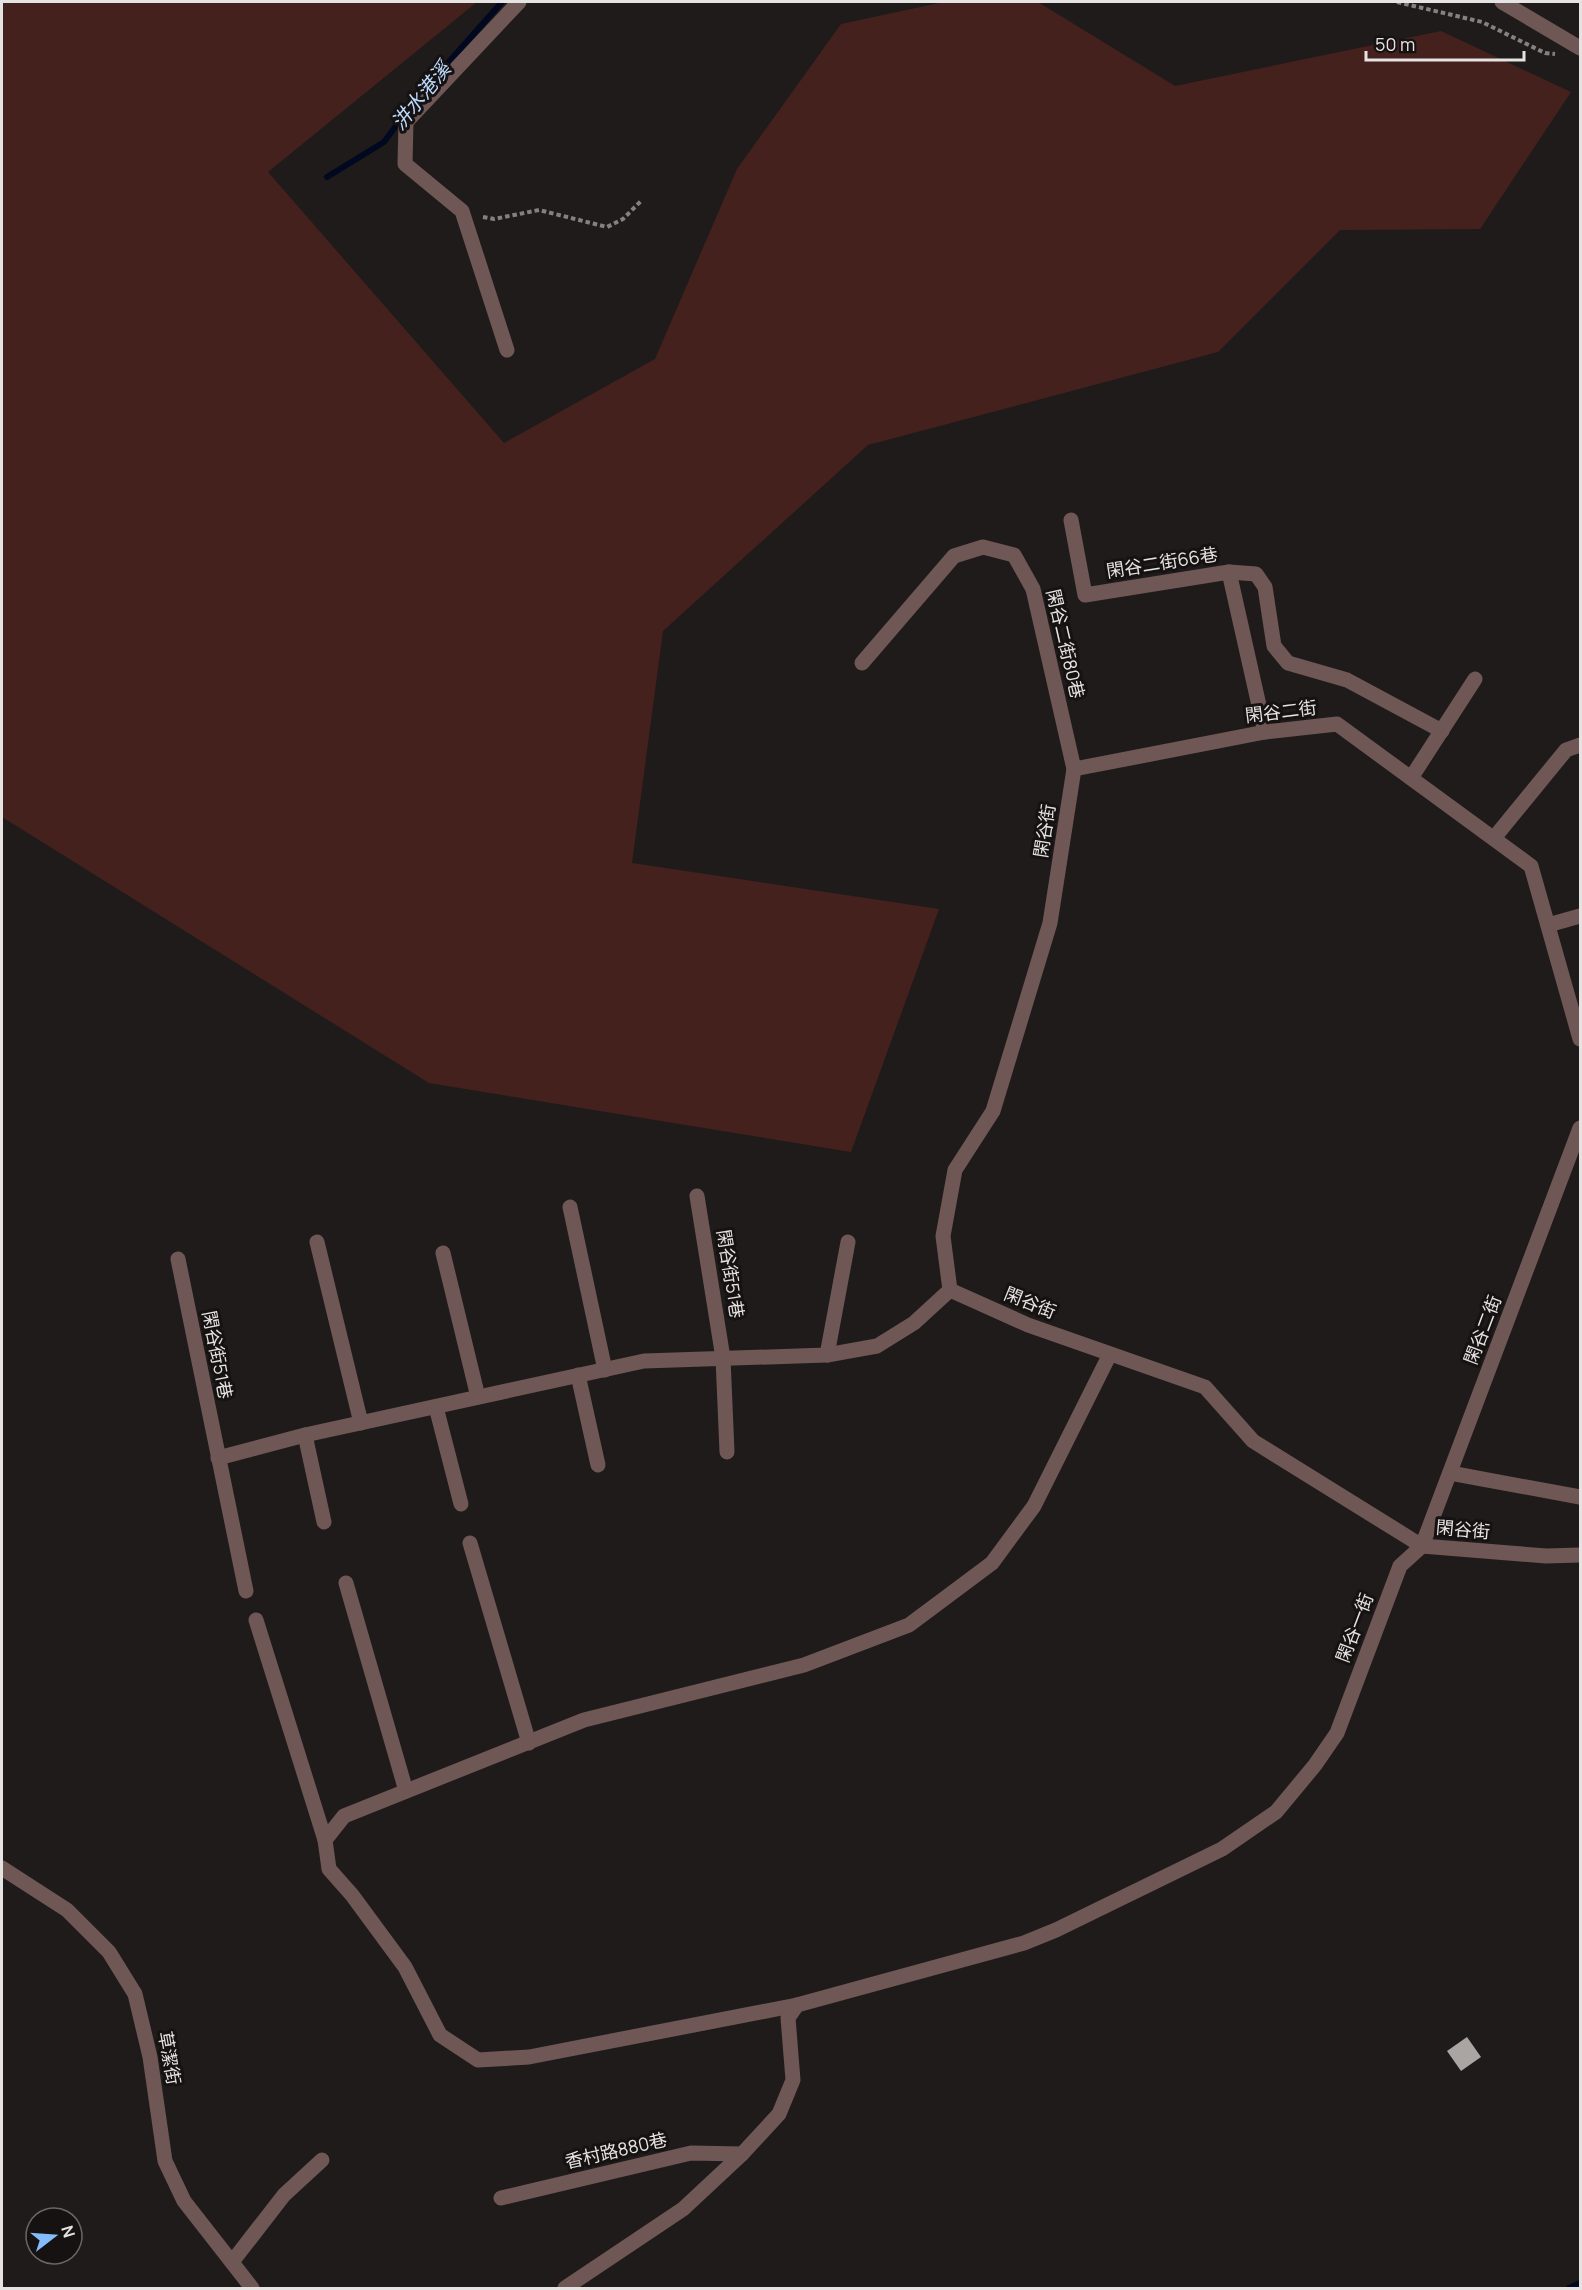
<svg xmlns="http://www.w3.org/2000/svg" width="1582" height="2290" font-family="Manrope,'Noto Sans TC',sans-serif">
  <rect width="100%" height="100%" fill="#1f1b1a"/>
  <!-- green -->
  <polygon fill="#45211e" points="2,2 477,2 268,172 504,443 655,359 737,169 841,24 944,2 1038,2 1175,86 1441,31 1571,92 1480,229 1340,230 1218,352 868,445 663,631 632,863 939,909 851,1152 429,1083 2,817"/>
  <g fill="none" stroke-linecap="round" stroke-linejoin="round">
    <!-- stream -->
    <g stroke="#000920" stroke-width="6">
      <polyline points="327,177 384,142 415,100 502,2"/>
      <polyline points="1569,2288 1580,2283"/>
    </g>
  </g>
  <!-- building -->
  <polygon fill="#aaa4a3" points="1467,2037 1481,2057 1461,2071 1447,2051"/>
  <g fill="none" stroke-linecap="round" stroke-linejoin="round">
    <!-- path -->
    <g stroke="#848180" stroke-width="4" stroke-dasharray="4.5 3" stroke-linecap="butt">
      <polyline points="1397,2 1482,22 1545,53 1555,54"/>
      <polyline points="483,217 494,219 539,210 607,227 623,219 641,201"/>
    </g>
    <!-- minor -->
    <g stroke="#6f5755" stroke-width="15">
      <polyline points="1502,2 1580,48"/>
      <polyline points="507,350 462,211 405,164 406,122 519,2"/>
      <polyline points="1071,520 1085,595 1229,572 1265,732"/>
      <polyline points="1229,572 1256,574 1265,587 1274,646 1288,663 1347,680 1442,731"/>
      <polyline points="862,663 954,556 983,547 1014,555 1033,589 1074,769 1050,923 993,1111 955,1170 943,1236 950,1290 1028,1325 1205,1387 1253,1441 1422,1546 1546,1556 1580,1555"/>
      <polyline points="1074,769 1265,732 1337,724 1531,866 1580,1039"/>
      <polyline points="1411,778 1475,679"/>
      <polyline points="1494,838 1566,750 1580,745"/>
      <polyline points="1548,925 1580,916"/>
      <polyline points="697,1196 723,1358 727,1452"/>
      <polyline points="570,1207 605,1370"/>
      <polyline points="317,1242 361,1423"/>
      <polyline points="443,1253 478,1397"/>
      <polyline points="178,1259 246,1591"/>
      <polyline points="1110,1354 1034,1506 992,1563 909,1625 804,1665 584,1720 344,1816 325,1840 329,1869 352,1895 405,1967 440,2035 478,2060 529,2057 797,2005 1024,1943 1056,1930 1222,1849 1276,1812 1315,1765 1337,1733 1400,1566 1422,1546 1580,1128"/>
      <polyline points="827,1355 848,1242"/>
      <polyline points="578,1375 598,1465"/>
      <polyline points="436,1407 461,1504"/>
      <polyline points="305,1435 324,1522"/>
      <polyline points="218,1458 305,1435 644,1361 827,1355 877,1346 914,1323 950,1290"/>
      <polyline points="1450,1473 1580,1497"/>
      <polyline points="470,1543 529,1743"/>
      <polyline points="346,1583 406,1791"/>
      <polyline points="256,1620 325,1840"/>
      <polyline points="2,1868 67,1910 109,1952 135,1994 150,2057 165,2161 184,2201 252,2288"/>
      <polyline points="501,2198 691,2153 742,2154"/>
      <polyline points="232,2262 284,2195 322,2160"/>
      <polyline points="565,2288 683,2209 742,2154 779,2114 793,2080 788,2018 797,2005"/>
    </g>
  </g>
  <g text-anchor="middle" stroke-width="6" stroke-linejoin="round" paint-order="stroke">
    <!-- street labels -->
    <g font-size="18" fill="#e6e3e3" stroke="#161211">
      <text transform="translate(1162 563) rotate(-9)" y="6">閑谷二街66巷</text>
      <text transform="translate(1065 644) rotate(77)" y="6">閑谷二街80巷</text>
      <text transform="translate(1281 712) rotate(-7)" y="6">閑谷二街</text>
      <text transform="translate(1045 831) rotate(-81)" y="6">閑谷街</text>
      <text transform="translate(730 1274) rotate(81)" y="6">閑谷街51巷</text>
      <text transform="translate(1030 1303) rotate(22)" y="6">閑谷街</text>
      <text transform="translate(1483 1330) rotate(-69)" y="6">閑谷二街</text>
      <text transform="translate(217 1355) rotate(79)" y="6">閑谷街51巷</text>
      <text transform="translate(1463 1530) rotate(5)" y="6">閑谷街</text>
      <text transform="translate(1355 1628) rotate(-69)" y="6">閑谷一街</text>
      <text transform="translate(169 2058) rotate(80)" y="6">草潔街</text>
      <text transform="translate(616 2151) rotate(-13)" y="6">香村路880巷</text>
    </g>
    <!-- water labels -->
    <g font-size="20" font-style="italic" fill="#bbdafe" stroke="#161211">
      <text transform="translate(421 96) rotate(-51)" y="7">汫水港溪</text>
    </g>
  </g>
  <!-- border -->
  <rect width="1582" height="2290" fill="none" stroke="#e6e3e3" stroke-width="6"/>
  <!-- north arrow -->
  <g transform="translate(54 2236) rotate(73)"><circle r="28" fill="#161211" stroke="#696665" stroke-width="1.5"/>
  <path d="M0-4.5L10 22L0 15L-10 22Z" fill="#84bcfb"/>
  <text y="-9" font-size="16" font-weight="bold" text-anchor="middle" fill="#e6e3e3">N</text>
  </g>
  <!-- scale -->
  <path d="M1366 51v9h158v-9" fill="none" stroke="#e6e3e3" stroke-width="3"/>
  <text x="1375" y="51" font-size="18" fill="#e6e3e3" stroke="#161211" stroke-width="4.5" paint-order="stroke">50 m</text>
</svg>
